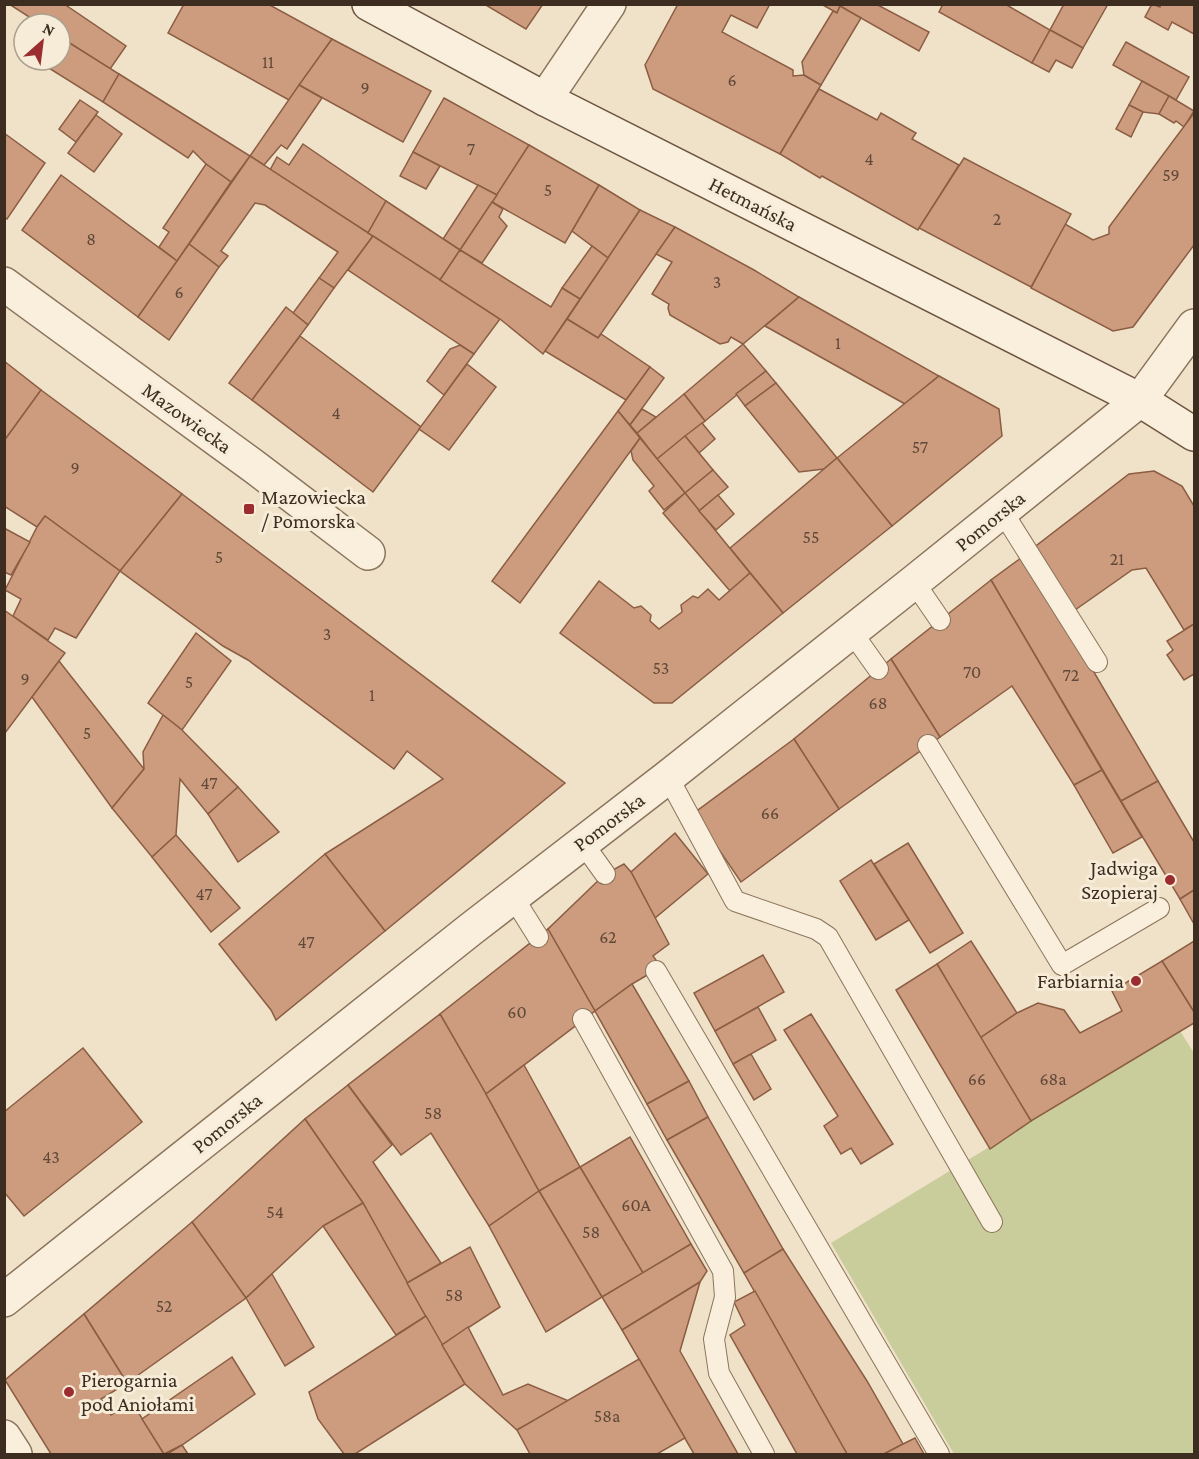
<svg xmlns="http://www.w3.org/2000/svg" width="1199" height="1459" font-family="'Crimson Pro',serif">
  <rect width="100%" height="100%" fill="#efe2c8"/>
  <!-- green -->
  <polygon fill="#c9cd9c" points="1180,1031 1194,1053 1194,1454 954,1454 831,1243"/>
  <!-- building -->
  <g fill="#cd9c7e" stroke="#8b5d43" stroke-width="1.5">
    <polygon points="9,4 64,4 126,46 110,69 60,37 60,24 40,24"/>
    <polygon points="184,4 268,4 332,39 289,100 168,33"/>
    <polygon points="484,4 543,4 526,29"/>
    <polygon points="678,4 770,4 757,28 731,15 722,32 793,70 793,76 804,75 821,85 780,154 653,89 645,65"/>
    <polygon points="821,4 876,4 929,32 919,51 840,6 837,13"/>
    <polygon points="1005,4 1050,30 1032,63 939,12 943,4"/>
    <polygon points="1064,4 1108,4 1083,48 1050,30"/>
    <polygon points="1152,4 1160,7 1161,4 1194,4 1194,34 1172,22 1168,30 1145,17"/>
    <polygon points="840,6 861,18 821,85 804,75 802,62 833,11 837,13"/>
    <polygon points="1050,30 1083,48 1072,68 1056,60 1049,72 1032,63"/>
    <polygon points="60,37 119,74 103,102 36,60 60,60"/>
    <polygon points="332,39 431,91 403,142 299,85"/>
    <polygon points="1126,42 1189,77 1176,100 1113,65"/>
    <polygon points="119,74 250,156 231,182 206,164 193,151 188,158 103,102"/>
    <polygon points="1142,81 1169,96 1159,114 1143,112 1129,105"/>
    <polygon points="299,85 322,98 287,149 281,145 264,165 250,156"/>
    <polygon points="819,89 877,120 881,113 916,133 912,139 959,165 918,230 822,176 820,178 780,154"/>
    <polygon points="1169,96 1194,111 1184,127 1176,121 1174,123 1159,114"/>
    <polygon points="444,98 529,145 497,195 413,152"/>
    <polygon points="80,100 98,112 76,142 59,129"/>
    <polygon points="1129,105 1143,112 1131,137 1116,129"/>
    <polygon points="1194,113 1194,245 1133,327 1113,331 1031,288 1065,224 1093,240 1109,234 1109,227"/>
    <polygon points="96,115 122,134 94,172 68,153"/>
    <polygon points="4,133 45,163 7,219 4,217"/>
    <polygon points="303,144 386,201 368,233 270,170 277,157 289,165"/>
    <polygon points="529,145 599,185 565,243 492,202"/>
    <polygon points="413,152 440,166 426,189 400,176"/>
    <polygon points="250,156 373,236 334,288 319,278 338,252 265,205 255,203 221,251 228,256 219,267 189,244"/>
    <polygon points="964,158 1071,214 1031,287 919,228"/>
    <polygon points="206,164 231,182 177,261 159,247 169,232 163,228"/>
    <polygon points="61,175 177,261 138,317 22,230"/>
    <polygon points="478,185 497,195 460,250 443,239"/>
    <polygon points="599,185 640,210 608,258 572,231"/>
    <polygon points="386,201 460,250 440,280 368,233"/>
    <polygon points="492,202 503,209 499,217 507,226 482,263 460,250"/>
    <polygon points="640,210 675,227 598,338 567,319"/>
    <polygon points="675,227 754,270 799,297 743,344 731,337 728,342 720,344 670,315 668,308 669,304 652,294 672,262 656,254"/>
    <polygon points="373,236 500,319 474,354 348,270"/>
    <polygon points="189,244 219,267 169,340 138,317"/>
    <polygon points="592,246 608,258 580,299 562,288"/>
    <polygon points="460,250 551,307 562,288 580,299 543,354 500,319 440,280"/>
    <polygon points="319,278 334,288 308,325 293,313"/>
    <polygon points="799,297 939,376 905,404 765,326"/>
    <polygon points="286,307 308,325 252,400 229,383"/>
    <polygon points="567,319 598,338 601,334 650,367 626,400 545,351"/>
    <polygon points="300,336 421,427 373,492 252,400"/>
    <polygon points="743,344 766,371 705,421 684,394"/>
    <polygon points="460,345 474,354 444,395 427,381 450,349"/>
    <polygon points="4,361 41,390 4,441"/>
    <polygon points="467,364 496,387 449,450 419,429"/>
    <polygon points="650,367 664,378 630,425 618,411"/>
    <polygon points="766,371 776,383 745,406 736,394"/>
    <polygon points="939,376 999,409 1002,436 892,526 837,458"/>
    <polygon points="776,383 837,458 824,469 799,472 745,406"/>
    <polygon points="41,390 182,494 120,571 45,516 37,527 4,506 4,441"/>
    <polygon points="684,394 705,421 657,459 637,433"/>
    <polygon points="642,409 656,417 637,433 630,425"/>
    <polygon points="618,411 640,438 520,603 492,581"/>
    <polygon points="702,423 715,439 699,453 685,436"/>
    <polygon points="685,436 713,470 685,493 657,459"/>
    <polygon points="640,438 685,493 664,510 649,491 654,486 633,460 631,451"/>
    <polygon points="837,458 892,526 783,613 730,548"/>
    <polygon points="713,470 728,487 699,511 685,493"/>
    <polygon points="1154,471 1182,486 1194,506 1194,624 1184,630 1146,568 1132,570 1075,610 1032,549 1129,474"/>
    <polygon points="685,493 750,573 730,591 663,513"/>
    <polygon points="182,494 565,783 385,931 325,854 443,779 407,751 394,769 248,660 223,646 120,571"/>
    <polygon points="718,495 734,514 716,530 699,511"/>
    <polygon points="45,516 120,571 76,638 55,628 48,640 13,616 21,599 5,590 37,527"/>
    <polygon points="4,528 30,542 11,575 4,572"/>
    <polygon points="1025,555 1158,781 1121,801 991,580"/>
    <polygon points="750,573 783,613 672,703 654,703 560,633 599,581 634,608 641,606 651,615 650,621 659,629 682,612 681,605 693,596 698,598 708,589 719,600"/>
    <polygon points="991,580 1102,770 1074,785 1012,686 940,737 891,659"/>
    <polygon points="4,610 65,653 5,733 4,733"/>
    <polygon points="1194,624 1194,674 1184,680 1167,655 1173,650 1167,641"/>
    <polygon points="196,633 231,661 182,730 148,703"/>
    <polygon points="891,659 940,737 839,809 794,739"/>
    <polygon points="59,661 144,769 112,808 32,697"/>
    <polygon points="163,715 182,730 238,787 208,814 180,779 176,835 152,857 112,808 144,769 143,752"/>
    <polygon points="794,739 839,809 741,882 694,813"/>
    <polygon points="1102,770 1142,837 1113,853 1074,785"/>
    <polygon points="1158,781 1194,842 1194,890 1180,899 1121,801"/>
    <polygon points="238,787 279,832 238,862 208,814"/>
    <polygon points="675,833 708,874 655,918 631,872"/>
    <polygon points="176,835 240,908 211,932 152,857"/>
    <polygon points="908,843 963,933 930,953 874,864"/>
    <polygon points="325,854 385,931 276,1020 271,1010 219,944"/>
    <polygon points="871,860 909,920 876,940 840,881"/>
    <polygon points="624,864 631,872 669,944 653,956 661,967 632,984 595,1011 548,929 605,874"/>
    <polygon points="1194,890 1194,924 1180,899"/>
    <polygon points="548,929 595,1011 486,1094 440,1014"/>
    <polygon points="971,941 1017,1013 980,1038 937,964"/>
    <polygon points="1194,941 1194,1012 1162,961"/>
    <polygon points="763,955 784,992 715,1031 694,993"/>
    <polygon points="1162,961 1194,1012 1194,1023 1031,1121 980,1038 1017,1013 1038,1003 1064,1010 1080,1033 1122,1011 1112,991"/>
    <polygon points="937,964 1031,1121 990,1149 896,990"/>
    <polygon points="632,984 689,1081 647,1104 595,1011"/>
    <polygon points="758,1007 776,1040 733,1064 715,1031"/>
    <polygon points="440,1014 486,1094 539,1191 489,1226 431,1133 401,1155 348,1085"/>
    <polygon points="811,1014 893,1144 861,1164 851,1148 841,1154 824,1126 838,1116 784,1030"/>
    <polygon points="83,1048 142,1122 24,1216 4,1192 4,1112"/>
    <polygon points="751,1054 771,1089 754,1100 733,1064"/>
    <polygon points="524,1065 580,1167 539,1191 486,1094"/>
    <polygon points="689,1081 708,1117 667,1140 647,1104"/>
    <polygon points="348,1085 392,1145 373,1162 441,1263 407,1283 363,1203 305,1119"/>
    <polygon points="708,1117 783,1249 744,1273 667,1140"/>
    <polygon points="305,1119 363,1203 323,1226 246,1298 192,1222"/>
    <polygon points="630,1137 691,1244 643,1273 580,1167"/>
    <polygon points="580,1167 643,1273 602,1297 539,1191"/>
    <polygon points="539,1191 602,1297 546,1332 489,1226"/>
    <polygon points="363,1203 426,1316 396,1335 323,1226"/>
    <polygon points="192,1222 246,1298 127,1383 84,1314"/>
    <polygon points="691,1244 707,1271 700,1282 622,1330 602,1297"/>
    <polygon points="470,1247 500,1307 442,1345 407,1283"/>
    <polygon points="783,1249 867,1381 903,1444 884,1454 847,1454 744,1273"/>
    <polygon points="272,1274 314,1347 285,1366 246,1298"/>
    <polygon points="700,1282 680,1351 738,1454 694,1454 622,1330"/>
    <polygon points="755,1291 847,1454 797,1454 730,1335 745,1325 734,1302"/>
    <polygon points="84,1314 127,1383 101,1399 111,1415 132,1402 164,1454 51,1454 5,1380"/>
    <polygon points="426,1316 465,1384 355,1454 344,1454 318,1419 309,1392"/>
    <polygon points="468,1327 503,1395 528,1384 569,1401 517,1430 465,1384 442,1345"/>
    <polygon points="232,1357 255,1394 182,1445 164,1454 142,1419"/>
    <polygon points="639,1359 685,1438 657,1454 530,1454 517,1430"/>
    <polygon points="915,1438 924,1454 884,1454 903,1444"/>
    <polygon points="182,1445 188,1454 167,1454"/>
  </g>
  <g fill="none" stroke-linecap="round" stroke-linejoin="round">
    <!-- lane casing -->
    <g stroke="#8b745d" stroke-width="22">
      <g id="lane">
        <polyline points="1002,511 1097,662"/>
        <polyline points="914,582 940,620"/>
        <polyline points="851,631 878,669"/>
        <polyline points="928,745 1062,965 1159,908"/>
        <polyline points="668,777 735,901 816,929 828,937 992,1222"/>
        <polyline points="582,842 605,874"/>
        <polyline points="513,897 538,937"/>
        <polyline points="656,971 939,1454"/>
        <polyline points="583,1019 723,1271 725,1297 714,1339 719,1373 764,1454"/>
      </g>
    </g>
    <!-- street casing -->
    <g stroke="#8b745d" stroke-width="36">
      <g id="street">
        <polyline points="545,99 609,4"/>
        <polyline points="4,284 256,468 368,553"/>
        <polyline points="4,1300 471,929 668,777 914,582 1140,400 1194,326"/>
        <polyline points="4,1437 15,1454"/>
      </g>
    </g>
    <!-- secondary casing -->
    <g stroke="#6d5540" stroke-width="36">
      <polyline id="secondary" points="369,4 545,99 1140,400 1194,434"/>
    </g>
    <!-- lane -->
    <use href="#lane" stroke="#f9efdc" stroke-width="20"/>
    <!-- street -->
    <use href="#street" stroke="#f9efdc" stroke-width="33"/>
    <!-- secondary -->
    <use href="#secondary" stroke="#f9efdc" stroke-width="33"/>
  </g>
  <!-- markers -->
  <g fill="#9b2d31" stroke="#f6ecd8" stroke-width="2">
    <rect x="243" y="503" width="12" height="12" rx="3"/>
    <circle cx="1170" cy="880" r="6"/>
    <circle cx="1136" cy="981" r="6"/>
    <circle cx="69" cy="1392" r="6"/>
  </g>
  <g text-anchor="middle" stroke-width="6" stroke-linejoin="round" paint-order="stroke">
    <!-- number labels -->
    <g font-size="18" fill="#604938">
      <text x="268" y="68">11</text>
      <text x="732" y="86">6</text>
      <text x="365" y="94">9</text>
      <text x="471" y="155">7</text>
      <text x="869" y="165">4</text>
      <text x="1171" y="181">59</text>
      <text x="548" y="196">5</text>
      <text x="997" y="225">2</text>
      <text x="91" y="245">8</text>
      <text x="717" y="288">3</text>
      <text x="179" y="298">6</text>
      <text x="838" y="349">1</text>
      <text x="336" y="419">4</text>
      <text x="920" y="453">57</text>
      <text x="75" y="474">9</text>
      <text x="811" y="543">55</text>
      <text x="219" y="563">5</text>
      <text x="1117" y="565">21</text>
      <text x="327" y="640">3</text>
      <text x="661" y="674">53</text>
      <text x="972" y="678">70</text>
      <text x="1071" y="681">72</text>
      <text x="25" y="685">9</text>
      <text x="189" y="688">5</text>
      <text x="372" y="701">1</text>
      <text x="878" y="709">68</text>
      <text x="87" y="739">5</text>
      <text x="209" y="789">47</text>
      <text x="770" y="819">66</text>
      <text x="204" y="900">47</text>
      <text x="608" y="943">62</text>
      <text x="306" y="948">47</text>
      <text x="517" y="1018">60</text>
      <text x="977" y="1085">66</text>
      <text x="1053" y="1085">68a</text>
      <text x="433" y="1119">58</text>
      <text x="51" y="1163">43</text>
      <text x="636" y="1211">60A</text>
      <text x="275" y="1218">54</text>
      <text x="591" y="1238">58</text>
      <text x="454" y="1301">58</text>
      <text x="164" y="1312">52</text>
      <text x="607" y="1422">58a</text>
    </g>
    <!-- street labels -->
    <g font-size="21" fill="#3c2d20" stroke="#f6ecd8">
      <text transform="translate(753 204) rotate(27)" y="7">Hetmańska</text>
      <text transform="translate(187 418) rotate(36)" y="7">Mazowiecka</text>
      <text transform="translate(990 521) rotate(-39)" y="7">Pomorska</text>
      <text transform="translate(609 822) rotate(-37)" y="7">Pomorska</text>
      <text transform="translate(227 1123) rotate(-39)" y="7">Pomorska</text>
    </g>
    <!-- poi labels -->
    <g font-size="21" fill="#3c2d20" stroke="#f6ecd8" text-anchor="start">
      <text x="261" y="504">Mazowiecka<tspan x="261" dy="24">/ Pomorska</tspan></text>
      <text x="1158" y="875" text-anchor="end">Jadwiga<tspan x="1158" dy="24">Szopieraj</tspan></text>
      <text x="1124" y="988" text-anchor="end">Farbiarnia</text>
      <text x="81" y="1387">Pierogarnia<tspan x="81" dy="24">pod Aniołami</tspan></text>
    </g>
  </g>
  <!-- border -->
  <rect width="1199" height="1459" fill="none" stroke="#3c2d20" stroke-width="12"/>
  <!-- north arrow -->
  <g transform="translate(42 42) rotate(28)"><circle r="28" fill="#f6ecd8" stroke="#aca08e" stroke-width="1.5"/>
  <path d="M0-4.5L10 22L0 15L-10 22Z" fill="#9b2d31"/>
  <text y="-9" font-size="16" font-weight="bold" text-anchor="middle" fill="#3c2d20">N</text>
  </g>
</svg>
